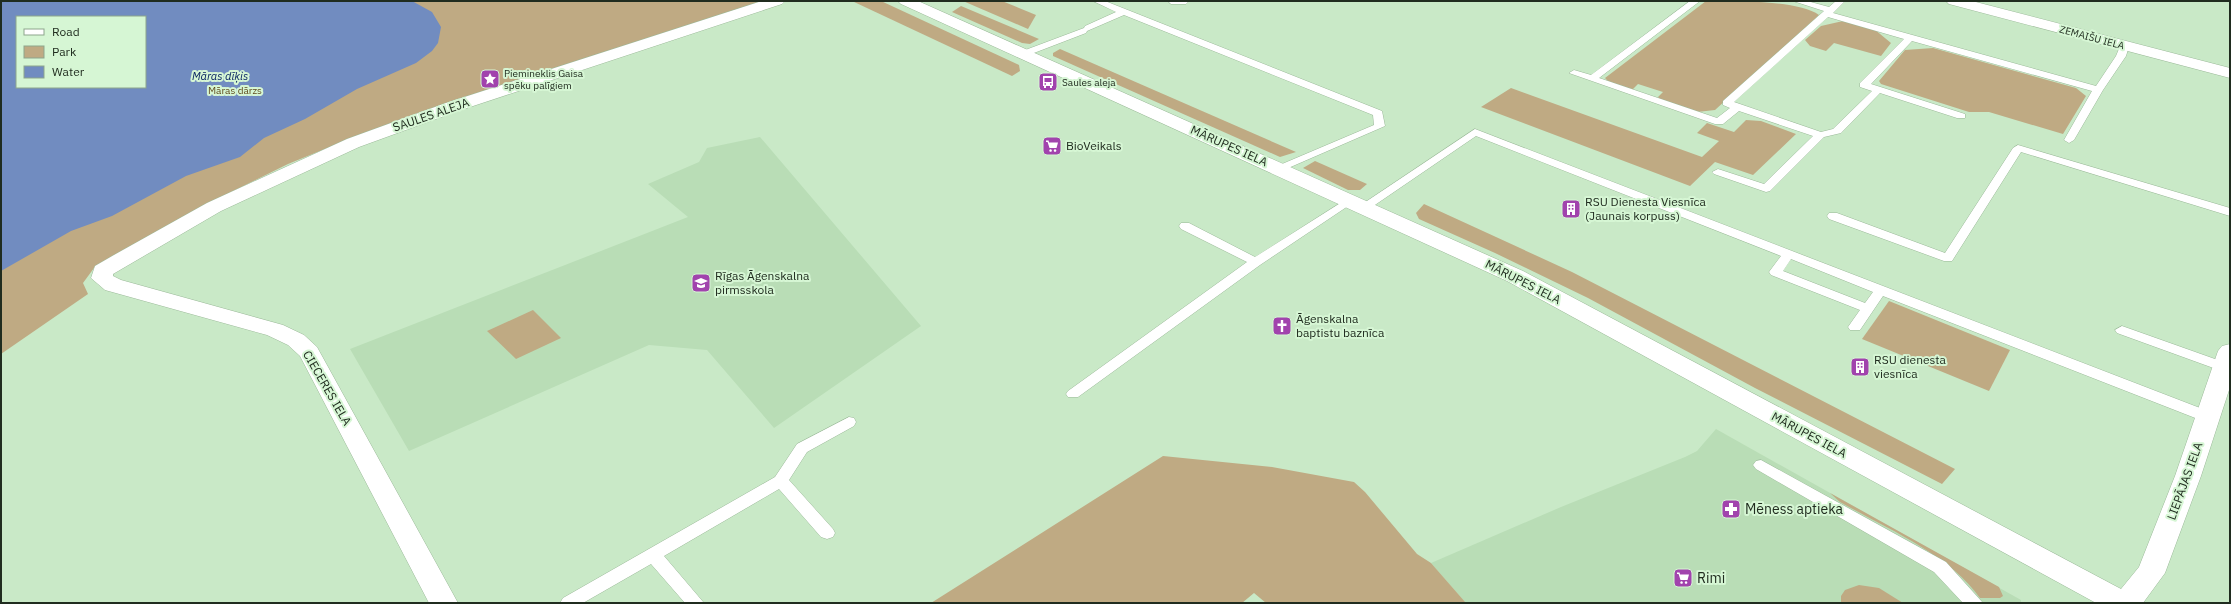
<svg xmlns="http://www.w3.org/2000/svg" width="2231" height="604" font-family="'IBM Plex Sans',sans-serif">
  <rect width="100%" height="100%" fill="#c9e9c7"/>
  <!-- built -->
  <g fill="#b9ddb6">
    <polygon points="760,137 921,326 774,428 707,350 649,345 409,451 350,349 688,217 648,184 699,162 707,148"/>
    <polygon points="1716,429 2021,600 2021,603 1466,603 1431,563 1561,507 1685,457 1697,451"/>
  </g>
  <!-- green -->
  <g fill="#bfaa83" fill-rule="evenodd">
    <path d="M1 1H762L369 131 288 164 213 201 94 268 83 283 88 294 1 354ZM17 17H145V87H17Z"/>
    <polygon points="852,1 881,1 1019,65 1020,71 1012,76"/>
    <polygon points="963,1 1002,1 1036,15 1028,29"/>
    <path d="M1706 1C1735 1 1799 0 1819 15L1715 110 1697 112 1660 100 1658 97 1663 92 1638 84 1633 89C1623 88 1611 86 1605 78Z"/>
    <polygon points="961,6 1039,39 1030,44 1022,43 952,12"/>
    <polygon points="1843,21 1874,29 1891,43 1881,56 1834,43 1826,51 1810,46 1805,40 1821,26"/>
    <polygon points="1933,48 2076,88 2086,96 2063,134 1989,112 1969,112 1881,84 1879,81 1905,50"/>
    <polygon points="1060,49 1296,152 1280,157 1053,56 1053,53"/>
    <polygon points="1511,88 1702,157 1719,141 1697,133 1707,123 1734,132 1746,120 1761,121 1796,134 1753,175 1715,162 1690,186 1481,107"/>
    <polygon points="1315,161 1367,184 1360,190 1348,190 1303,168"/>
    <polygon points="1424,204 1572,272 1955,469 1942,484 1755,388 1588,298 1495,253 1419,219 1416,213"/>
    <polygon points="1889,301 2010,350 1989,391 1862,339"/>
    <polygon points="533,310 561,338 516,359 487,331"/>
    <polygon points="1163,456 1272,467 1354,482 1365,492 1417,554 1431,563 1466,603 1266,603 1254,593 1242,603 931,603"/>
    <path d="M1830 493 1999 587 2003 596 2000 598H1980C1950 555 1886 528 1840 502Z"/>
    <polygon points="1859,585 1879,588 1903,603 1841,603 1841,596 1845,590"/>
  </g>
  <!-- water -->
  <path fill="#718cc0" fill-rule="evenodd" d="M1 1H412L432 12 441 27 438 43 432 51 416 63 357 89 305 119 264 138 240 157 186 176 112 216 71 231 1 271ZM17 17H145V87H17Z"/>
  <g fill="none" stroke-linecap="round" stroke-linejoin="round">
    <!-- service casing -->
    <g stroke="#9bb999" stroke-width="1">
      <g id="service">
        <polygon points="1093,1 1105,1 1382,111 1385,126 1279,172 1275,171 1273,169 1275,167 1374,125 1373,115 1124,15 1087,31 1086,33 1026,56 1020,56 1020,52 1084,28 1085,26 1116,12"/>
        <path d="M1690 1H1700L1599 78 1717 118 1730 108 1723 105V101L1824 11 1793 1H1807L1829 7 1836 1H1845L1833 13 2096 86 2116 56 2121 44H2127L2129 46 2126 56 2103 90 2074 140 2069 143 2064 140 2092 91 1912 41 1871 84 1965 114V118H1957L1880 93 1841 133 1824 137 1770 191 1766 192 1714 174 1712 172 1718 169 1764 184 1813 136 1739 111 1723 124H1715L1569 73 1574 70 1591 75ZM1828 17 1904 39 1860 83V87L1872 91 1833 129 1821 132 1734 102Z"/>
        <path d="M1475 129 2213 413 2215 417 2213 421H2203L1883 296 1860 330H1850L1848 327 1860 310 1771 275 1769 272 1781 256 1476 136 1369 209H1361L1359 207 1361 205ZM1791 259 1873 292 1865 303 1783 271Z"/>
        <polygon points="2018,145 2230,208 2230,216 2021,152 1952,261 1944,261 1829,219 1827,216 1829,213 1837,213 1945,253 2013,148"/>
        <polygon points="1350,197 1354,198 1356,200 1354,202 1260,265 1078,397 1068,397 1066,394 1068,391 1247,262 1181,229 1179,226 1181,223 1189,223 1255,257"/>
        <polygon points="2122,326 2229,364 2230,368 2224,372 2219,370 2117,333 2115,330"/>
        <polygon points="849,417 854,418 856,422 854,426 807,452 789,480 833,529 835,533 833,537 827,539 821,537 779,489 664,556 704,603 685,603 651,564 583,603 560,603 563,598 775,477 797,444"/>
        <polygon points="1761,460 1946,562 1983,603 1963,603 1934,572 1756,469 1753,465 1756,461"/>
      </g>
    </g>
    <!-- minor casing -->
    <g stroke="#9bb999" stroke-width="1">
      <g id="minor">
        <polygon points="762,1 785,1 782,4 458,111 359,147 221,211 113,274 113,276 121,280 283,325 304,335 317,347 458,603 429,603 300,356 288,345 267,335 105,290 91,278 95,266 114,255 207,203 347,139 446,103"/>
        <polygon points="1168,1 1189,1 1186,4 1171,4"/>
        <polygon points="1946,1 1972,1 2230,68 2230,78 1949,4"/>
      </g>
    </g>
    <!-- tertiary casing -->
    <g stroke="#9bb999" stroke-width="1">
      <polygon id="tertiary" points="898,1 918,1 1523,271 2121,589 2139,567 2175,476 2218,351 2222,346 2230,344 2230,387 2201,476 2165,573 2143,603 2096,603 1507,281 901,4"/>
    </g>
    <!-- service -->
    <use href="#service" fill="#fff" fill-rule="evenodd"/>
    <!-- minor -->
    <use href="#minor" fill="#fff" fill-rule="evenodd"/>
    <!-- tertiary -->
    <use href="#tertiary" fill="#fff" fill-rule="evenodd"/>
  </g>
  <!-- icons -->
  <defs>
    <g id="sight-square" transform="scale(1)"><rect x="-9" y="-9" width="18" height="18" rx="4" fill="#a143ad" stroke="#d6f6d4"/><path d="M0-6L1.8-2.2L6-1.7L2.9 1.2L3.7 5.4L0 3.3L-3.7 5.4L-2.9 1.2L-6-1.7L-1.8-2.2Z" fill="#fff"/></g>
    <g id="bus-square" transform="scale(1)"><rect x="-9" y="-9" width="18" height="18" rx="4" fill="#a143ad" stroke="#d6f6d4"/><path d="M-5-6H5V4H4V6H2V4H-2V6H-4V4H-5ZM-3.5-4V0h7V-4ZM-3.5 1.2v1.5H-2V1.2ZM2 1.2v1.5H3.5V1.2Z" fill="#fff"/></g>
    <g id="supermarket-square" transform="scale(1)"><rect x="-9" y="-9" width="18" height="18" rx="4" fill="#a143ad" stroke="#d6f6d4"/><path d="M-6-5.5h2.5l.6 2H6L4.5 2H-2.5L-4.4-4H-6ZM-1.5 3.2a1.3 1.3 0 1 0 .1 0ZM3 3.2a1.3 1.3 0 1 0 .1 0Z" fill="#fff"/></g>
    <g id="building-square" transform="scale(1)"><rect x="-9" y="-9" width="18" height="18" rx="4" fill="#a143ad" stroke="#d6f6d4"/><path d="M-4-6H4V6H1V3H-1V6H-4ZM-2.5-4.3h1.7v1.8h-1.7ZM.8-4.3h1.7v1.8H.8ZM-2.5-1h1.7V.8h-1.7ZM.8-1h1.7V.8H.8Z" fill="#fff"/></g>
    <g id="school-square" transform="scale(1)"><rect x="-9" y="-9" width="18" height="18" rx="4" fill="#a143ad" stroke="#d6f6d4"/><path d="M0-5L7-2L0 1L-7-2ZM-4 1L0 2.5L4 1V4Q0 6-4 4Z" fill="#fff"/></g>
    <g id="church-square" transform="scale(1)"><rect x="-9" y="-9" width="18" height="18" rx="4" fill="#a143ad" stroke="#d6f6d4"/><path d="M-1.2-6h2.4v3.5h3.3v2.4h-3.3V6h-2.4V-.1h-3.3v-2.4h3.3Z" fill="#fff"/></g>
    <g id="pharmacy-square" transform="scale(1)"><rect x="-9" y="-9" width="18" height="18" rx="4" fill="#a143ad" stroke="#d6f6d4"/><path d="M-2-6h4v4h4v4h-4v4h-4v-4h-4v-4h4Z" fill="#fff"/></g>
  </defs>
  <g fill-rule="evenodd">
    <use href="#sight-square" x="490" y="79"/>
    <use href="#bus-square" x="1048" y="82"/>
    <use href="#supermarket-square" x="1052" y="146"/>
    <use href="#building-square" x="1571" y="209"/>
    <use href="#school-square" x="701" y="283"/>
    <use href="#church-square" x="1282" y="326"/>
    <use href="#building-square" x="1860" y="367"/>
    <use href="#pharmacy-square" x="1731" y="509"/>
    <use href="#supermarket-square" x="1683" y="578"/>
  </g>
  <g text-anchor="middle" stroke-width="4" stroke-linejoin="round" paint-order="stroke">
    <!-- far-street labels -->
    <g font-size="10" fill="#202c1f" stroke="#d6f6d4">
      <text transform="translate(2092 37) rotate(15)" y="4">ZEMAIŠU IELA</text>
    </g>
    <!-- far-poi labels -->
    <g font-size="10" fill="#202c1f" stroke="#d6f6d4" text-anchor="start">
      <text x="504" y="77">Piemineklis Gaisa<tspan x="504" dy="12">spēku palīgiem</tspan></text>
      <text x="1062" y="86">Saules aleja</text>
    </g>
    <!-- far-park labels -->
    <g font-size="10" fill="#5f4a1c" stroke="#d6f6d4">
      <text x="235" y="94">Māras dārzs</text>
    </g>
    <!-- far-water labels -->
    <g font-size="11" font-style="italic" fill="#082361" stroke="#d6f6d4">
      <text x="220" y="80">Māras dīķis</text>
    </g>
    <!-- street labels -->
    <g font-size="12" fill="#202c1f" stroke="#d6f6d4">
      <text transform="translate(431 115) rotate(-19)" y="4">SAULES ALEJA</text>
      <text transform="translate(1229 146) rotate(24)" y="4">MĀRUPES IELA</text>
      <text transform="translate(1523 282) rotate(27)" y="4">MĀRUPES IELA</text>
      <text transform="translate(327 388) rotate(60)" y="4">CIECERES IELA</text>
      <text transform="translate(1809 435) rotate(28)" y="4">MĀRUPES IELA</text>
      <text transform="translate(2185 481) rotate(-70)" y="4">LIEPĀJAS IELA</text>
    </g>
    <!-- poi labels -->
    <g font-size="12" fill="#202c1f" stroke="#d6f6d4" text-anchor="start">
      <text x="1066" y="150">BioVeikals</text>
      <text x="1585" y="206">RSU Dienesta Viesnīca<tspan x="1585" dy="14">(Jaunais korpuss)</tspan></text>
      <text x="715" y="280">Rīgas Āgenskalna<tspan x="715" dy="14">pirmsskola</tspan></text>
      <text x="1296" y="323">Āgenskalna<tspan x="1296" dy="14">baptistu baznīca</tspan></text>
      <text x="1874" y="364">RSU dienesta<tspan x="1874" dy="14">viesnīca</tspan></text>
    </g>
    <!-- near-poi labels -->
    <g font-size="14" fill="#202c1f" stroke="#d6f6d4" text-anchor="start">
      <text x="1745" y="514">Mēness aptieka</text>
      <text x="1697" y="583">Rimi</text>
    </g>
  </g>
  <!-- border -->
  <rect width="2231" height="604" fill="none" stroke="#202c1f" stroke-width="4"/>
  <!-- legend -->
  <rect x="16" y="16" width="130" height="72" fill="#d6f6d4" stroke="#8da58c"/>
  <rect x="24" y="29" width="20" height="6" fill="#ffffff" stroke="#8da58c"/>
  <text x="52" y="36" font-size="12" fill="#202c1f">Road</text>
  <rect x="24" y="46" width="20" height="12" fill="#bfaa83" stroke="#8da58c"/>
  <text x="52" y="56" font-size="12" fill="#202c1f">Park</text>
  <rect x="24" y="66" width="20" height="12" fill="#718cc0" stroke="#8da58c"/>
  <text x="52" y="76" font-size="12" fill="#202c1f">Water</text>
</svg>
